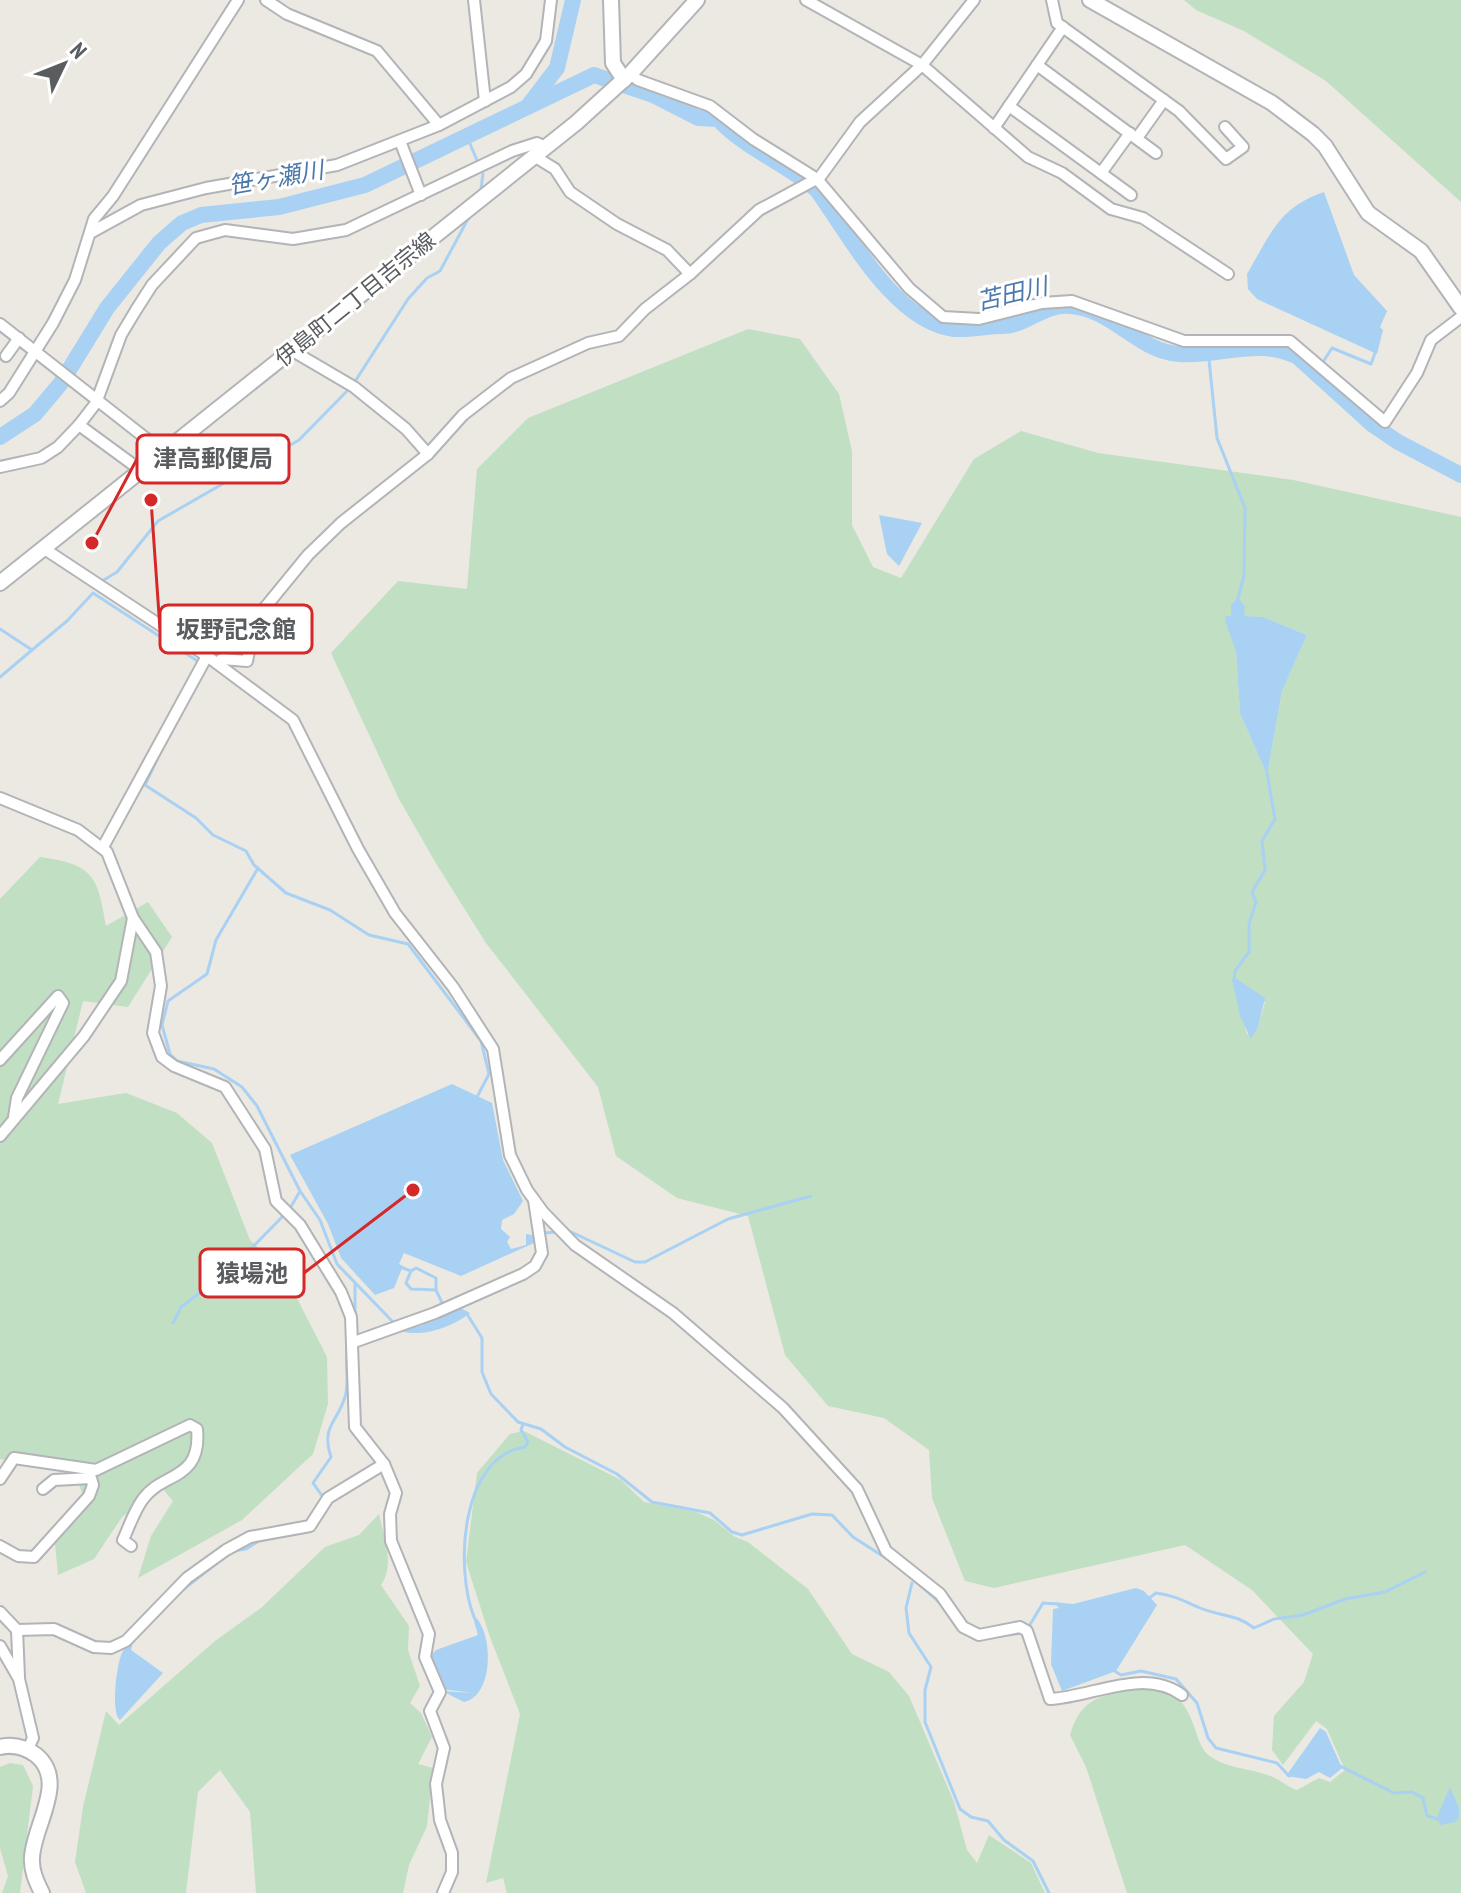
<svg xmlns="http://www.w3.org/2000/svg" width="1461" height="1893" font-family="'PT Sans Narrow','Noto Sans JP',sans-serif">
  <rect width="100%" height="100%" fill="#ebe9e2"/>
  <!-- green -->
  <g fill="#c1dfc2" fill-rule="evenodd">
    <polygon points="1184,0 1461,0 1461,202 1326,81 1244,31 1196,10"/>
    <path d="M748 329 800 339 839 394 852 451V525L873 567 901 578 974 459 1021 431 1098 453 1293 480 1461 517V1893H1127L1086 1767 1070 1735C1078 1709 1089 1698 1116 1693 1159 1685 1181 1684 1196 1732 1199 1741 1202 1751 1211 1757 1229 1769 1250 1768 1270 1776 1279 1779 1286 1786 1297 1790L1319 1778 1330 1782 1345 1770 1327 1729 1316 1721 1283 1765 1272 1750 1274 1716 1304 1682 1313 1654 1252 1590 1185 1545 994 1588 965 1581 932 1498 929 1450 884 1418 828 1406 785 1355 748 1216 677 1198 616 1156 598 1087 486 943 437 865 399 799 331 653 398 581 467 589 477 469 528 418ZM1231 616 1263 617 1307 635 1282 691 1267 775 1240 713 1236 651 1228 625ZM1232 979 1265 1002 1258 1027 1247 1034Z"/>
    <path d="M40 857C93 864 98 876 106 926L148 902 172 937 128 1007 83 1001 58 1104 126 1093 177 1113 212 1143 250 1240 284 1273 327 1357 328 1404 313 1454 242 1520 138 1578 151 1536 173 1501 162 1488 122 1517 94 1559 58 1575 55 1544 86 1504 75 1474 0 1459V899Z"/>
    <polygon points="524,1431 621,1480 644,1502 696,1512 714,1520 735,1537 748,1542 808,1589 852,1654 889,1672 909,1696 954,1802 967,1850 977,1863 989,1835 1031,1863 1045,1893 507,1893 503,1878 486,1883 520,1714 490,1637 466,1562 477,1473 510,1434"/>
    <path d="M379 1514C384 1538 395 1564 381 1585L409 1626 408 1650 420 1686 410 1703 421 1713 432 1737 418 1764 433 1768 427 1826 409 1865 403 1893H256L250 1812 220 1770 198 1792 186 1893H86L75 1862 83 1807 106 1711 119 1725 215 1641 261 1608 325 1547 359 1535Z"/>
    <polygon points="10,1763 23,1765 33,1786 20,1893 2,1893 8,1876 0,1848 0,1767"/>
  </g>
  <!-- water -->
  <g fill="#a9d1f3">
    <path d="M1324 192 1354 275 1387 311 1380 327 1383 330 1377 354 1257 299 1248 289 1247 274C1270 235 1279 207 1324 192Z"/>
    <polygon points="879,515 922,523 899,566 887,554"/>
    <polygon points="1238,597 1245,607 1244,616 1263,617 1307,635 1282,691 1267,775 1240,713 1236,651 1225,621 1226,616 1231,616 1231,605"/>
    <polygon points="1235,978 1265,998 1258,1027 1251,1039 1240,1016 1232,979"/>
    <polygon points="452,1084 492,1103 503,1160 523,1201 514,1214 502,1220 501,1229 510,1237 507,1242 511,1249 526,1245 526,1234 533,1235 534,1243 461,1276 404,1253 399,1264 403,1266 394,1288 375,1295 341,1258 328,1224 290,1155"/>
    <path d="M459 1307 470 1313C453 1327 417 1340 397 1329L420 1326Z"/>
    <polygon points="1136,1588 1144,1591 1157,1605 1116,1671 1062,1691 1051,1664 1053,1609 1059,1608 1054,1602 1073,1604"/>
    <path d="M472 1614C494 1629 495 1696 464 1702L442 1691 473 1693 442 1689 428 1658 436 1650 478 1635Z"/>
    <path d="M134 1639 131 1650 163 1673 120 1720C111 1713 116 1666 122 1653 124 1648 130 1644 134 1639Z"/>
    <polygon points="1320,1728 1326,1732 1342,1768 1330,1778 1319,1772 1306,1779 1286,1776"/>
    <polygon points="1450,1787 1459,1808 1459,1818 1455,1822 1440,1825 1437,1817"/>
  </g>
  <g fill="none" stroke-linecap="round" stroke-linejoin="round">
    <!-- stream -->
    <g stroke="#a9d1f3" stroke-width="3">
      <polyline points="468,139 479,165"/>
      <polyline points="481,189 483,174"/>
      <polyline points="1208,350 1217,438 1245,508 1244,576 1238,598"/>
      <polyline points="1323,362 1332,348 1371,364 1376,350"/>
      <polyline points="354,383 408,299 427,278 440,271 469,217"/>
      <polyline points="102,581 117,572 158,521 299,440 349,389"/>
      <polyline points="0,629 32,650 67,621 93,593 199,662"/>
      <polyline points="0,677 32,650"/>
      <polyline points="196,686 205,666"/>
      <polyline points="162,749 145,785 196,818 213,835 246,851 254,865 286,893 330,910 369,935 408,944 481,1041 489,1074 477,1097"/>
      <polyline points="258,868 216,940 207,974 168,1001 162,1025 170,1054 177,1061 214,1069 242,1087 257,1106 300,1191 320,1220 337,1264 394,1323"/>
      <polyline points="1234,981 1235,971 1249,952 1249,924 1256,902 1252,892 1265,870 1262,841 1275,819 1267,773"/>
      <polyline points="289,1210 299,1193"/>
      <polyline points="567,1230 635,1262 645,1262 728,1219 811,1196"/>
      <polyline points="544,1233 558,1232"/>
      <polyline points="400,1267 411,1271 416,1268 436,1278 436,1290 444,1307"/>
      <polyline points="230,1270 284,1215"/>
      <polyline points="411,1271 406,1283 411,1289 436,1290"/>
      <polyline points="355,1283 355,1331"/>
      <polyline points="467,1314 482,1338 482,1372 491,1394 518,1422 541,1429 565,1447 617,1474 652,1502 710,1513 732,1532 742,1535 812,1514 832,1515 853,1537 892,1562"/>
      <polyline points="173,1323 181,1307 214,1282"/>
      <polyline points="349,1396 350,1424"/>
      <polyline points="352,1431 369,1453"/>
      <polyline points="329,1492 360,1473"/>
      <path d="M323 1497 313 1483 331 1457C320 1424 340 1421 346 1393 349 1378 345 1363 347 1348"/>
      <polyline points="233,1551 246,1549 262,1539"/>
      <polyline points="904,1571 940,1603"/>
      <polyline points="912,1583 906,1608 909,1633 931,1667 925,1690 925,1722 960,1809 971,1817 988,1821 1004,1840 1033,1861 1049,1893"/>
      <path d="M1148 1599 1156 1593C1173 1595 1184 1601 1200 1608 1219 1616 1237 1614 1254 1628L1274 1619 1303 1615 1345 1599 1385 1592 1425 1572"/>
      <path d="M474 1617C455 1569 460 1456 525 1447L528 1442 521 1430 523 1424"/>
      <polyline points="1028,1628 1043,1603 1057,1604"/>
      <polyline points="143,1630 180,1592 217,1563"/>
      <polyline points="962,1631 975,1639 1023,1633"/>
      <polyline points="1113,1670 1121,1675 1141,1671 1176,1679 1197,1703 1208,1738 1216,1748 1277,1763 1289,1776"/>
      <polyline points="1340,1766 1394,1793 1412,1792 1423,1798 1427,1816 1438,1819"/>
    </g>
    <!-- river -->
    <g stroke="#a9d1f3" stroke-width="16">
      <polyline points="528,106 557,68 573,0"/>
      <path d="M0 437 35 414 61 383 107 308 159 243 182 223 201 215 279 207 365 185 594 75 653 95 698 118 718 119C747 150 786 163 817 190 850 236 895 322 954 329 969 330 988 326 1002 326 1027 326 1043 303 1071 306 1115 310 1137 351 1179 354 1219 357 1259 337 1298 357L1373 425 1398 442 1461 475"/>
    </g>
    <!-- minor casing -->
    <g stroke="#b2b4b7" stroke-width="14">
      <g id="minor">
        <polyline points="266,0 287,14 377,51 439,125"/>
        <polyline points="474,0 485,101"/>
        <polyline points="806,0 922,65 1028,157 1062,173 1111,209 1143,218 1228,274"/>
        <polyline points="1052,0 1057,23 1179,111 1226,159 1243,147 1225,127"/>
        <polyline points="1037,65 1156,153"/>
        <polyline points="630,74 638,80 710,106 753,139 817,179 909,288 943,317 979,319 1042,303 1072,301 1184,341 1290,341 1385,422 1417,373 1431,340 1461,317"/>
        <polyline points="1009,106 1131,195"/>
        <polyline points="994,128 1063,27"/>
        <polyline points="1137,138 1164,100"/>
        <polyline points="400,141 421,195"/>
        <polyline points="534,156 555,169 570,192 617,224 667,250 690,274"/>
        <polyline points="1101,173 1130,133"/>
        <polyline points="90,233 141,205 206,188 337,165 439,125 511,87 526,74 546,41 551,0"/>
        <polyline points="0,324 162,451"/>
        <polyline points="291,350 354,387 406,429 428,454"/>
        <polyline points="6,356 19,338"/>
        <polyline points="0,401 9,393 53,323 75,280 94,219 113,196 238,0"/>
        <polyline points="79,425 139,469"/>
        <polyline points="0,467 41,458 58,447 79,425 96,403 121,335 136,310 152,285 196,238 225,230 293,239 346,230 512,151 537,143 545,147"/>
        <path d="M43 548 207 656 293 720 358 849 395 913 453 987 493 1049 510 1155 527 1190 543 1212 575 1245 673 1313 783 1408 857 1489 886 1551 940 1594 963 1627 979 1635 1020 1627 1027 1631 1050 1699C1093 1697 1143 1667 1182 1695"/>
        <polyline points="217,663 222,659 247,661 252,637 263,610 308,555 341,523 428,454 463,415 511,378 588,343 619,336 645,309 690,274 759,210 820,177 860,122 922,65 974,0"/>
        <polyline points="0,798 78,830 107,852 133,918 156,952 161,986 153,1033 162,1057 174,1066 225,1087 265,1149 276,1201 300,1225 341,1292 351,1317 355,1427 384,1464 396,1493 390,1514 391,1541 429,1634 425,1657 440,1692 430,1711 444,1748 436,1784 440,1820 452,1853 452,1872 443,1893"/>
        <polyline points="103,847 207,656"/>
        <polyline points="0,1060 58,996 63,1003 17,1098 14,1117"/>
        <polyline points="0,1136 84,1036 121,981 133,918"/>
        <polyline points="354,1342 435,1313 523,1274 535,1266 542,1253 534,1200"/>
        <path d="M0 1479 14 1458 96 1470 190 1425 197 1429C202 1481 162 1472 143 1499 134 1511 129 1527 123 1540L131 1546"/>
        <polyline points="0,1546 18,1556 34,1557 89,1496 93,1485 91,1478 54,1480 43,1489"/>
        <polyline points="0,1612 17,1630 54,1629 94,1647 111,1648 126,1641 187,1578 226,1550 250,1537 310,1526 328,1498 384,1464"/>
        <polyline points="17,1630 19,1677"/>
        <polyline points="0,1646 19,1679 33,1738 28,1749"/>
      </g>
    </g>
    <!-- tertiary casing -->
    <g stroke="#b2b4b7" stroke-width="18">
      <g id="tertiary">
        <polyline points="611,0 613,63 624,80"/>
        <polyline points="1090,0 1272,103 1313,134 1325,146 1368,213 1421,251 1461,308"/>
        <polyline points="0,583 576,123 630,74 697,0"/>
        <path d="M0 1747C13 1744 25 1747 36 1755 68 1781 34 1824 32 1857 31 1870 36 1881 42 1893"/>
      </g>
    </g>
    <!-- minor -->
    <use href="#minor" stroke="#fff" stroke-width="10"/>
    <!-- tertiary -->
    <use href="#tertiary" stroke="#fff" stroke-width="14"/>
  </g>
  <g text-anchor="middle" stroke-width="6" stroke-linejoin="round" paint-order="stroke">
    <!-- street labels -->
    <g font-size="22" fill="#5a5d60" stroke="#fff">
      <text transform="translate(355 299) rotate(-39)" y="8">伊島町二丁目吉宗線</text>
    </g>
    <!-- water labels -->
    <g font-size="24" font-style="italic" fill="#4d79aa" stroke="#fff">
      <text transform="translate(276 178) rotate(-10)" y="8">笹ヶ瀬川</text>
      <text transform="translate(1012 294) rotate(-13)" y="8">苫田川</text>
    </g>
  </g>
  <!-- callouts -->
  <path fill="none" stroke="#d62828" stroke-width="3" d="M92 543L137 459M151 500L160 629M413 1190L304 1273"/>
  <g fill="#d62828" stroke="#fff" stroke-width="3">
    <circle cx="92" cy="543" r="8"/>
    <circle cx="151" cy="500" r="8"/>
    <circle cx="413" cy="1190" r="8"/>
  </g>
  <g fill="#fff" stroke="#d62828" stroke-width="3">
    <rect x="137" y="435" width="152" height="48" rx="8"/>
    <rect x="160" y="605" width="152" height="48" rx="8"/>
    <rect x="200" y="1249" width="104" height="48" rx="8"/>
  </g>
  <g font-size="24" text-anchor="middle" font-weight="bold" fill="#5a5d60">
    <text x="213" y="467">津高郵便局</text>
    <text x="236" y="638">坂野記念館</text>
    <text x="252" y="1282">猿場池</text>
  </g>
  <!-- north arrow -->
  <g transform="translate(64 64) rotate(47)" stroke="#ffffff" stroke-width="6" paint-order="stroke">
  <path d="M0-6L14 30L0 20L-14 30Z" fill="#5a5d60"/>
  <text y="-12" font-size="22" font-weight="bold" text-anchor="middle" fill="#5a5d60">N</text>
  </g>
</svg>
